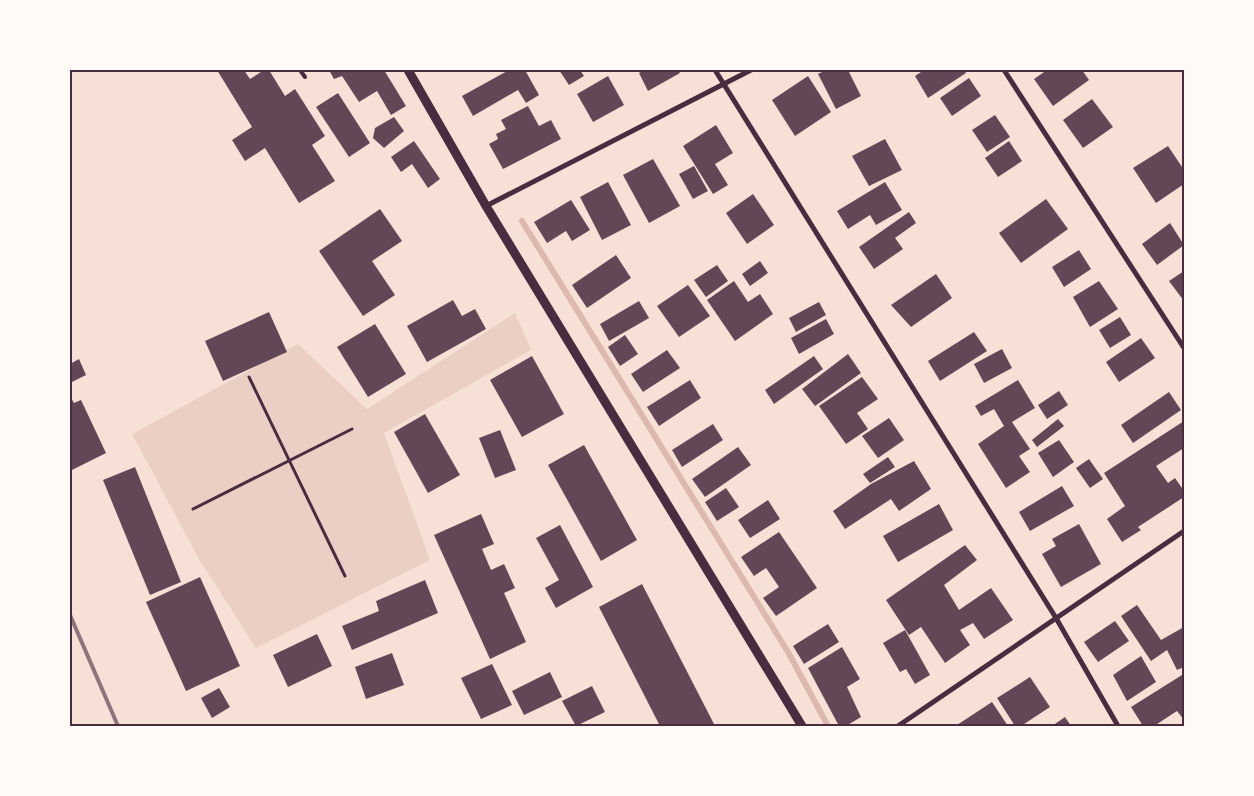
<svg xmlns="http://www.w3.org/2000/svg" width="1254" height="796" font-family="Ubuntu,sans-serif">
  <rect width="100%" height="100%" fill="#f7e1d7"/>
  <!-- green -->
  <polygon fill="#ebcfc5" points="515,313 531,350 384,433 430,560 256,648 199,559 132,434 298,344 367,409"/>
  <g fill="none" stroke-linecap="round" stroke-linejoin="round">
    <!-- stream -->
    <polyline stroke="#dcb8b0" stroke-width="6" points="522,221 788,652 828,726"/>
  </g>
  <!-- building -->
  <g fill="#644757">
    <polygon points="217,70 244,70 250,79 264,70 269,70 285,96 295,89 325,136 312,145 335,181 299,203 265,148 245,161 232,140 252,127"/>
    <polygon points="329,70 384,70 406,106 391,115 377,91 359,102 342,76 334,79"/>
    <polygon points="509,70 525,70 539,95 526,103 518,90 473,116 462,96"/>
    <polygon points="559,70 580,70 584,76 569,85"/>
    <polygon points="644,70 678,70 680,73 648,91 639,73"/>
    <polygon points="826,70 848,70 861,96 836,109 818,74"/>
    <polygon points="924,70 964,70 966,73 928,98 915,76"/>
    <polygon points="1047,70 1082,70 1089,80 1053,106 1034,79"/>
    <polygon points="608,76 624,105 593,122 577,94"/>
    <polygon points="808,76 831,112 795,136 772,100"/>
    <polygon points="969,78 981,96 952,116 940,98"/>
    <polygon points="338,93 370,143 349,157 316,107"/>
    <polygon points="1092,99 1113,127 1083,148 1063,120"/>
    <polygon points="528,106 539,126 551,120 561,139 503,169 489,144 498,139 496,134 506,129 501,120"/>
    <polygon points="995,115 1010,137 987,152 972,130"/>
    <polygon points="394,117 404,131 384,148 373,138 375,128"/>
    <polygon points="716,125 733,153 715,164 728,185 713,194 683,146"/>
    <polygon points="885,139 902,170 869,186 852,156"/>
    <polygon points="414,141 440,179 428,188 412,164 401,172 391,157"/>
    <polygon points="1009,141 1022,161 998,177 985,158"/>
    <polygon points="1168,146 1184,170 1184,184 1156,203 1133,168"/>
    <polygon points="653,159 680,206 649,223 623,175"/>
    <polygon points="694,166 708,191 693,199 679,174"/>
    <polygon points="608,182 631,225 602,240 580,197"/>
    <polygon points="885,182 902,210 876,225 870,215 848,229 837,211"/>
    <polygon points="753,194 774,225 747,244 726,213"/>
    <polygon points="1046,199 1068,229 1021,263 999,233"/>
    <polygon points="571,200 590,230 572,241 566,231 547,243 534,222"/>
    <polygon points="380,209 402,241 372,261 395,295 363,316 319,251"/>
    <polygon points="909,212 916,223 895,238 903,249 874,269 859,247"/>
    <polygon points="1170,223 1184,245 1157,265 1142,244"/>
    <polygon points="1079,250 1091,269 1064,287 1052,267"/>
    <polygon points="616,255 631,278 587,308 572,285"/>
    <polygon points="760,261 768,273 750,286 742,274"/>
    <polygon points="717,265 728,281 706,297 694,280"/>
    <polygon points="1184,271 1184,301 1169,281"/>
    <polygon points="936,274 952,298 911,327 891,305"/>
    <polygon points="734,281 748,302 760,294 773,314 735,341 707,300"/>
    <polygon points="1099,281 1118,309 1090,327 1073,297"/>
    <polygon points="688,285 710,316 679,337 657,306"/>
    <polygon points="453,300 462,316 475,309 486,329 427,362 407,326"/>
    <polygon points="639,301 649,318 609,341 600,324"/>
    <polygon points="819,302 826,315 796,332 789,318"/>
    <polygon points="269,312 287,352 223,381 205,341"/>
    <polygon points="1120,317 1131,335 1110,348 1099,330"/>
    <polygon points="826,319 834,334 799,354 791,338"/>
    <polygon points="375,324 406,374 368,397 337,347"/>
    <polygon points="974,332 987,351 940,381 928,361"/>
    <polygon points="625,335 638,354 620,366 608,347"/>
    <polygon points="1141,338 1155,358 1119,382 1106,362"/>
    <polygon points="1002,349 1012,368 984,383 974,364"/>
    <polygon points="667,350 680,368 643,392 631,374"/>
    <polygon points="848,354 861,373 815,406 802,389"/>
    <polygon points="532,356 564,414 522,437 490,380"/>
    <polygon points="814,356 823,369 774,404 765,390"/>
    <polygon points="79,359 86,375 70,383 70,364"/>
    <polygon points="862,377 878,399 857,413 868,429 846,444 819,406"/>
    <polygon points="690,380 701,398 659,426 647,407"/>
    <polygon points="1018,380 1035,408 1012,422 1030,449 1019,456 1030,472 1006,488 978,444 1004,426 994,409 981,416 975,406"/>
    <polygon points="1059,391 1068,405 1047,419 1038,405"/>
    <polygon points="1169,392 1181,410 1133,443 1121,425"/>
    <polygon points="70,396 74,403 81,400 106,453 70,471"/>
    <polygon points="425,414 460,475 428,493 394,432"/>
    <polygon points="889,418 904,440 878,458 862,436"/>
    <polygon points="1058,419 1064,426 1037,447 1032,440"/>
    <polygon points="1184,421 1184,448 1156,466 1168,483 1175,478 1184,491 1184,497 1138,527 1141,530 1122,542 1107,519 1125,506 1104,473"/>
    <polygon points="713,424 723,440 682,467 672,450"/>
    <polygon points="500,430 516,470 495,478 479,438"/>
    <polygon points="1059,440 1074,462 1053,477 1038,453"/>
    <polygon points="584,445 637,540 601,561 548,465"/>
    <polygon points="738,447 751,465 705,497 692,479"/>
    <polygon points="888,457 895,467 870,483 863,474"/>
    <polygon points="1089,459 1103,479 1090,488 1076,468"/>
    <polygon points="914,461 931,489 899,511 891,499 845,529 833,511 871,484"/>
    <polygon points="135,467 181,582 150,595 103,480"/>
    <polygon points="1062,486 1074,506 1030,531 1019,512"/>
    <polygon points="726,488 739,507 717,521 705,502"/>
    <polygon points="768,500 780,519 750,538 738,520"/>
    <polygon points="939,504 953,530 898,562 883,536"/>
    <polygon points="481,514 494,544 482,549 491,570 504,564 515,588 504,593 526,642 490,659 434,535"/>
    <polygon points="1079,524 1101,564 1061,587 1042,554 1056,546 1052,539"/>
    <polygon points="560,525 593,587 556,608 545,588 559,580 536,538"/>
    <polygon points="779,532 817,588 776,616 763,598 779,587 766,568 754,576 741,557"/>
    <polygon points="965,545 977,560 944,585 959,610 991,588 1013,620 984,639 973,623 960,630 970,645 945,663 921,627 909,635 886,600"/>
    <polygon points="200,577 240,666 186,691 146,602"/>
    <polygon points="425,580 438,613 352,650 342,626 379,611 376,601"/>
    <polygon points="642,584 715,726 660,726 599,607"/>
    <polygon points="1137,605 1161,640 1184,627 1184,667 1177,670 1167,650 1151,661 1121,616"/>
    <polygon points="1115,621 1129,641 1098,662 1084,642"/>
    <polygon points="828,624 839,642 804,664 793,646"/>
    <polygon points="905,630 930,675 915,684 906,669 900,672 883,643"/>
    <polygon points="317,634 332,666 288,687 273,655"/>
    <polygon points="842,647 860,679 847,687 861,717 846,726 839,726 808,668"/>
    <polygon points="392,653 404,685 366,699 355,667"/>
    <polygon points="1141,656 1156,682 1127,701 1113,675"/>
    <polygon points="492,664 512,705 481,719 461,678"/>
    <polygon points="550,672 562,697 524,715 512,691"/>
    <polygon points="1182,675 1184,720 1177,711 1154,726 1143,726 1131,707"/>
    <polygon points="1030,677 1050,707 1021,726 1015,726 997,698"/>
    <polygon points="592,686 605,712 576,726 562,701"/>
    <polygon points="219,688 230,707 212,718 201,698"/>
    <polygon points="992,702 1008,726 958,726 957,725"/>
    <polygon points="1065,717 1071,726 1052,726"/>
  </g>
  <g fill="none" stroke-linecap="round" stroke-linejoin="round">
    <!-- path -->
    <g stroke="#4a2c40" stroke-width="3">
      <polyline points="249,377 345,576"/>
      <polyline points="193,509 352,429"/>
    </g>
    <!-- service -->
    <polyline stroke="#4a2c40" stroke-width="4" points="300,70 305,77"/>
    <!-- minor -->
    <g stroke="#4a2c40" stroke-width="5">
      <polyline points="715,70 1056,618 1118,726"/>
      <polyline points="1004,70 1184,348"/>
      <polyline points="486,206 751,70"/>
      <polyline points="898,726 1184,531"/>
    </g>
    <!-- tertiary -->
    <polyline stroke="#4a2c40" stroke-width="9" points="408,70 486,206 802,726"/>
    <!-- rail -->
    <polyline stroke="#8f747c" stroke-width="4" points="70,615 118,726"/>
  </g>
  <!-- border -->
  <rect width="1254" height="796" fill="none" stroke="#fffaf5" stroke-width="142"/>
  <rect x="71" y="71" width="1112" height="654" fill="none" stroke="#4a2c40" stroke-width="2"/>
</svg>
